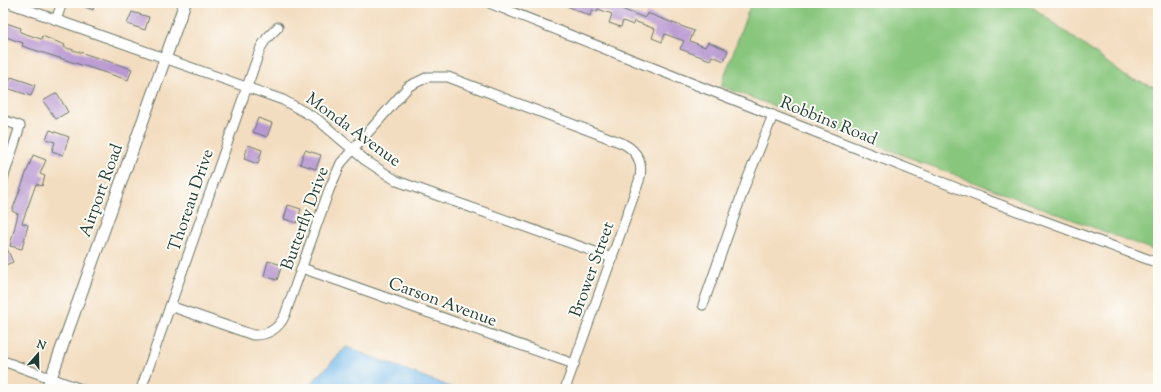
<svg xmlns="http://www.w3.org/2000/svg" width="1161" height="392" font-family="'Sorts Mill Goudy',serif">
  <rect width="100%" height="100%" fill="#fdfcf7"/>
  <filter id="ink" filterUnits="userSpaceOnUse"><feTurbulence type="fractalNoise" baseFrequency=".025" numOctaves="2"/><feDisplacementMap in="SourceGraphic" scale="8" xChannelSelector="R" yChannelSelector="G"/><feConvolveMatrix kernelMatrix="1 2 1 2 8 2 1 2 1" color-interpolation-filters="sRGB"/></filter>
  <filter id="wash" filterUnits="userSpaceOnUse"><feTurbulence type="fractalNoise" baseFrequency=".012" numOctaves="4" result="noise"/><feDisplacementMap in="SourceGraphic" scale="16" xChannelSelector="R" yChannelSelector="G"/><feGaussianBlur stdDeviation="0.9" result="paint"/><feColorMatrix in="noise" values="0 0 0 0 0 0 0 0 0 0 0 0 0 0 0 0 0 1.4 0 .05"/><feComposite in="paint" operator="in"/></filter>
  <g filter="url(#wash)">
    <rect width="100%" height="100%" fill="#f3ddc0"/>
    <!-- green -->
    <polygon fill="#88c67d" stroke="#548258" points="751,3 1027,3 1128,78 1158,88 1158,252 721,86"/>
    <!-- water -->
    <polygon fill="#75baec" stroke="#4a7c90" points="346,347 456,389 306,389"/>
    <g id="blocks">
      <!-- building -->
      <g fill="#b898d2">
        <polygon points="75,3 95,3 93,10"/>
        <polygon points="560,3 606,3 645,18 647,13 694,31 690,41 705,47 708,42 728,50 724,61 712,56 710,60 680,49 684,41 665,34 662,42 652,38 655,29 634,21 633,25 623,21 621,27 609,23 612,14 598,9 597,12 592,10 590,16"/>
        <polygon points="132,12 149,17 145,30 127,24"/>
        <polygon points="3,22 21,28 20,32 41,39 42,36 65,45 64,47 132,69 128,80 22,46 23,43 3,36"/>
        <polygon points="11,77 35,85 31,96 7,88"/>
        <polygon points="57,93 68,112 56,119 43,101"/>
        <polygon points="258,118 272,123 267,137 253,132"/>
        <polygon points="50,130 69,137 63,155 52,151 55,142 46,139"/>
        <polygon points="248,145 262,150 258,164 244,159"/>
        <polygon points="305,150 321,155 316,169 300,164"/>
        <polygon points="33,155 46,160 40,174 45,176 42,186 36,184 22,223 28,225 22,249 10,246 18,214 12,211"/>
        <polygon points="288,205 301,209 297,223 284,219"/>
        <polygon points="3,240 13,262 3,266"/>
        <polygon points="268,261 282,265 277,280 264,276"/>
      </g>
    </g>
  </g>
  <g filter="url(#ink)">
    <use href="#blocks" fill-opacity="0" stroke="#697565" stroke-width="1"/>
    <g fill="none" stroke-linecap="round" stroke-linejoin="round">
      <!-- minor casing -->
      <g stroke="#697565" stroke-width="11">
        <g id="minor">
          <polyline points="9,3 283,100 317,119 365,160 397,181 612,258"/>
          <polyline points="489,3 982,198 1158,263"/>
          <polyline points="56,20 62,3"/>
          <polyline points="3,120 20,126 3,179"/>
          <polyline points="302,268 574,364"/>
          <polyline points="703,305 747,180 773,115"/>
          <path d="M170 306 253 335C268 336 279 328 285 315L329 190 341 163 409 86 428 77H448L622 143C638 151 644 164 639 181L565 389"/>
          <polyline points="3,361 81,389"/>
          <polyline points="141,389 261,47 267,38 278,27"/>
        </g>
      </g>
      <!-- major casing -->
      <g stroke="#697565" stroke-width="13">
        <polyline id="major" points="47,389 185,3"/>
      </g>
      <!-- minor -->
      <use href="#minor" stroke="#fff" stroke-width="9"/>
      <!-- major -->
      <use href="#major" stroke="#fff" stroke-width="11"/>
    </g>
  </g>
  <g text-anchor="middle" stroke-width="4" stroke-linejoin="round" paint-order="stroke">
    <!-- street labels -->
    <g font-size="17" fill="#1f3d34" stroke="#fdfcf7">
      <text transform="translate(829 120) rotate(22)" y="6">Robbins Road</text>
      <text transform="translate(354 129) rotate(36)" y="6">Monda Avenue</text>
      <text transform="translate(100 190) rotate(-70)" y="6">Airport Road</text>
      <text transform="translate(190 200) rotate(-71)" y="6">Thoreau Drive</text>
      <text transform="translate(304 218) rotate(-70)" y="6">Butterfly Drive</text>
      <text transform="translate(591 269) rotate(-70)" y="6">Brower Street</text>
      <text transform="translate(443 301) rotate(20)" y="6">Carson Avenue</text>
    </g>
  </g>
  <!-- margin -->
  <rect width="1161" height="392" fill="none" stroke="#fdfcf7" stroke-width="16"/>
  <!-- north arrow -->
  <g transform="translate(38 354) rotate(20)" stroke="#fdfcf7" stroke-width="3" paint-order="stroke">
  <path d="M0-3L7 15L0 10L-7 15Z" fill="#1f3d34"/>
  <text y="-6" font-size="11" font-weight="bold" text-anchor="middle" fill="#1f3d34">N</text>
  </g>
</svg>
